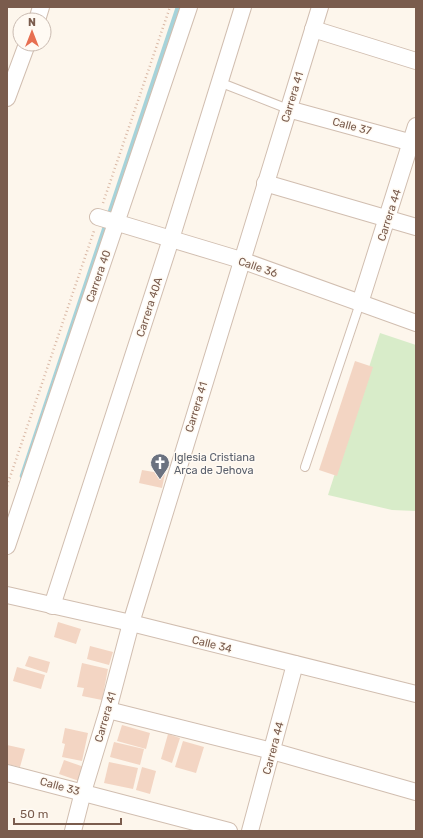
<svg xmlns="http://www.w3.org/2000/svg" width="423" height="838" font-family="Rubik,sans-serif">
  <rect width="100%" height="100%" fill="#fdf6ec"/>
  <!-- green -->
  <polygon fill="#d8ecc9" points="380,333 416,345 416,511 392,510 328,495"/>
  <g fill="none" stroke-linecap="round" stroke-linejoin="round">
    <!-- stream -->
    <polyline stroke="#a5d3da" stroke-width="4.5" points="22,476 178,7"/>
  </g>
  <!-- building -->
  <g fill="#f3d5c3">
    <polygon points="355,361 373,367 337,476 319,470"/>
    <polygon points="142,470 165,474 162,488 139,483"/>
    <polygon points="58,622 81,629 76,644 54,637"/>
    <polygon points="90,646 113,652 109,665 87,659"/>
    <polygon points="29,656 50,662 47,673 25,666"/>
    <polygon points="82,663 108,669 102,700 82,696 84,688 77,687"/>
    <polygon points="17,667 45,675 41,689 13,681"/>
    <polygon points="122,725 150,733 146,749 117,741"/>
    <polygon points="65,728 88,733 82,761 62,757 65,744 62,743"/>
    <polygon points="168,734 180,738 172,763 161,759"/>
    <polygon points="183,741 204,747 196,773 175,767"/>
    <polygon points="114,742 144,749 140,765 110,757"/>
    <polygon points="7,745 25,749 20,767 7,764"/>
    <polygon points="64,760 84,767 79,781 59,774"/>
    <polygon points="109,762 138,768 133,789 104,783"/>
    <polygon points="142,767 156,771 150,794 136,790"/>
  </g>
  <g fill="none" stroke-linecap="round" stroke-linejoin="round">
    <!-- service casing -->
    <g stroke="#d1beb0" stroke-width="10">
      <g id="service">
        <polyline points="219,82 288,109"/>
        <polyline points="305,467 360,303"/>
      </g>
    </g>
    <!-- minor casing -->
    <g stroke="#d1beb0" stroke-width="18">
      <g id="minor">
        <polyline points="37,20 41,7"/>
        <polyline points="313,29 416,61"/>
        <polyline points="7,98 27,44"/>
        <polyline points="288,109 416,144"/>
        <polyline points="265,183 416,227"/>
        <polyline points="98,217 241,260 416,323"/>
        <polyline points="360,303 416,126"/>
        <polyline points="7,546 189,7"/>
        <polyline points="7,595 131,623 416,694"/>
        <polyline points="52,606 171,239 243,7"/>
        <polyline points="108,710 272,751 416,792"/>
        <polyline points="7,773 229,831"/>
        <polyline points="73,831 83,792 108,710 131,623 320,7"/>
        <polyline points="250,831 295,664"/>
      </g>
    </g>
    <!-- path -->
    <g stroke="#d9b8a5" stroke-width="2.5" stroke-dasharray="1 3" stroke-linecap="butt">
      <polyline points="103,203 170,7"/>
      <polyline points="7,486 94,231"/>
    </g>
    <!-- service -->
    <use href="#service" stroke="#fff" stroke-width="8"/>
    <!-- minor -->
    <use href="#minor" stroke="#fff" stroke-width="16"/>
  </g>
  <!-- icons -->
  <defs>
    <g id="church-pin" transform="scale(1)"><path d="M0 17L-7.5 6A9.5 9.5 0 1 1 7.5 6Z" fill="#6b7280" stroke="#fffaf3"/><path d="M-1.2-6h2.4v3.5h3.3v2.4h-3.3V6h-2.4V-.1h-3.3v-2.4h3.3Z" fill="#fff"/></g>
  </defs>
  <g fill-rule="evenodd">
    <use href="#church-pin" x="160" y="463"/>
  </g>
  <g text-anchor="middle" stroke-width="3" stroke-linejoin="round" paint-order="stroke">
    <!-- street labels -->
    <g font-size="11" fill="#7a5c4d" stroke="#fffaf3">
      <text transform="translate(292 97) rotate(-73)" y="4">Carrera 41</text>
      <text transform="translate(352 126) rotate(15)" y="4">Calle 37</text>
      <text transform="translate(389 215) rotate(-72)" y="4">Carrera 44</text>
      <text transform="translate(258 267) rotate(19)" y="4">Calle 36</text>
      <text transform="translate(98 276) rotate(-71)" y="4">Carrera 40</text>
      <text transform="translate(149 307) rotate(-72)" y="4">Carrera 40A</text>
      <text transform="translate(196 407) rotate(-73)" y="4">Carrera 41</text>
      <text transform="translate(212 644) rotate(14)" y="4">Calle 34</text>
      <text transform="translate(105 717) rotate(-74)" y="4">Carrera 41</text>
      <text transform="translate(273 748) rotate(-75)" y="4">Carrera 44</text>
      <text transform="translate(60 786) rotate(15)" y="4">Calle 33</text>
    </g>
    <!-- worship labels -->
    <g font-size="11" fill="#5b616d" stroke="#fffaf3" text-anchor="start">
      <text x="174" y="461">Iglesia Cristiana<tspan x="174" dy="13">Arca de Jehova</tspan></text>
    </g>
  </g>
  <!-- border -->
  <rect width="423" height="838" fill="none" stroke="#7a5c4d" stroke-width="16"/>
  <!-- north arrow -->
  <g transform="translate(32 32)"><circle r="19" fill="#fffaf3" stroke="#cabbb1"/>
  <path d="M0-3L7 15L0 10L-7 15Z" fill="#e76f51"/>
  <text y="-6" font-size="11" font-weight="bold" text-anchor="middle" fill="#7a5c4d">N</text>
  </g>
  <!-- scale -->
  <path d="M14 818v6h107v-6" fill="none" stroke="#7a5c4d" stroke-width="2"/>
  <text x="20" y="818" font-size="12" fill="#7a5c4d" stroke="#fffaf3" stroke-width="3" paint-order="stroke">50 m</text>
</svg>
